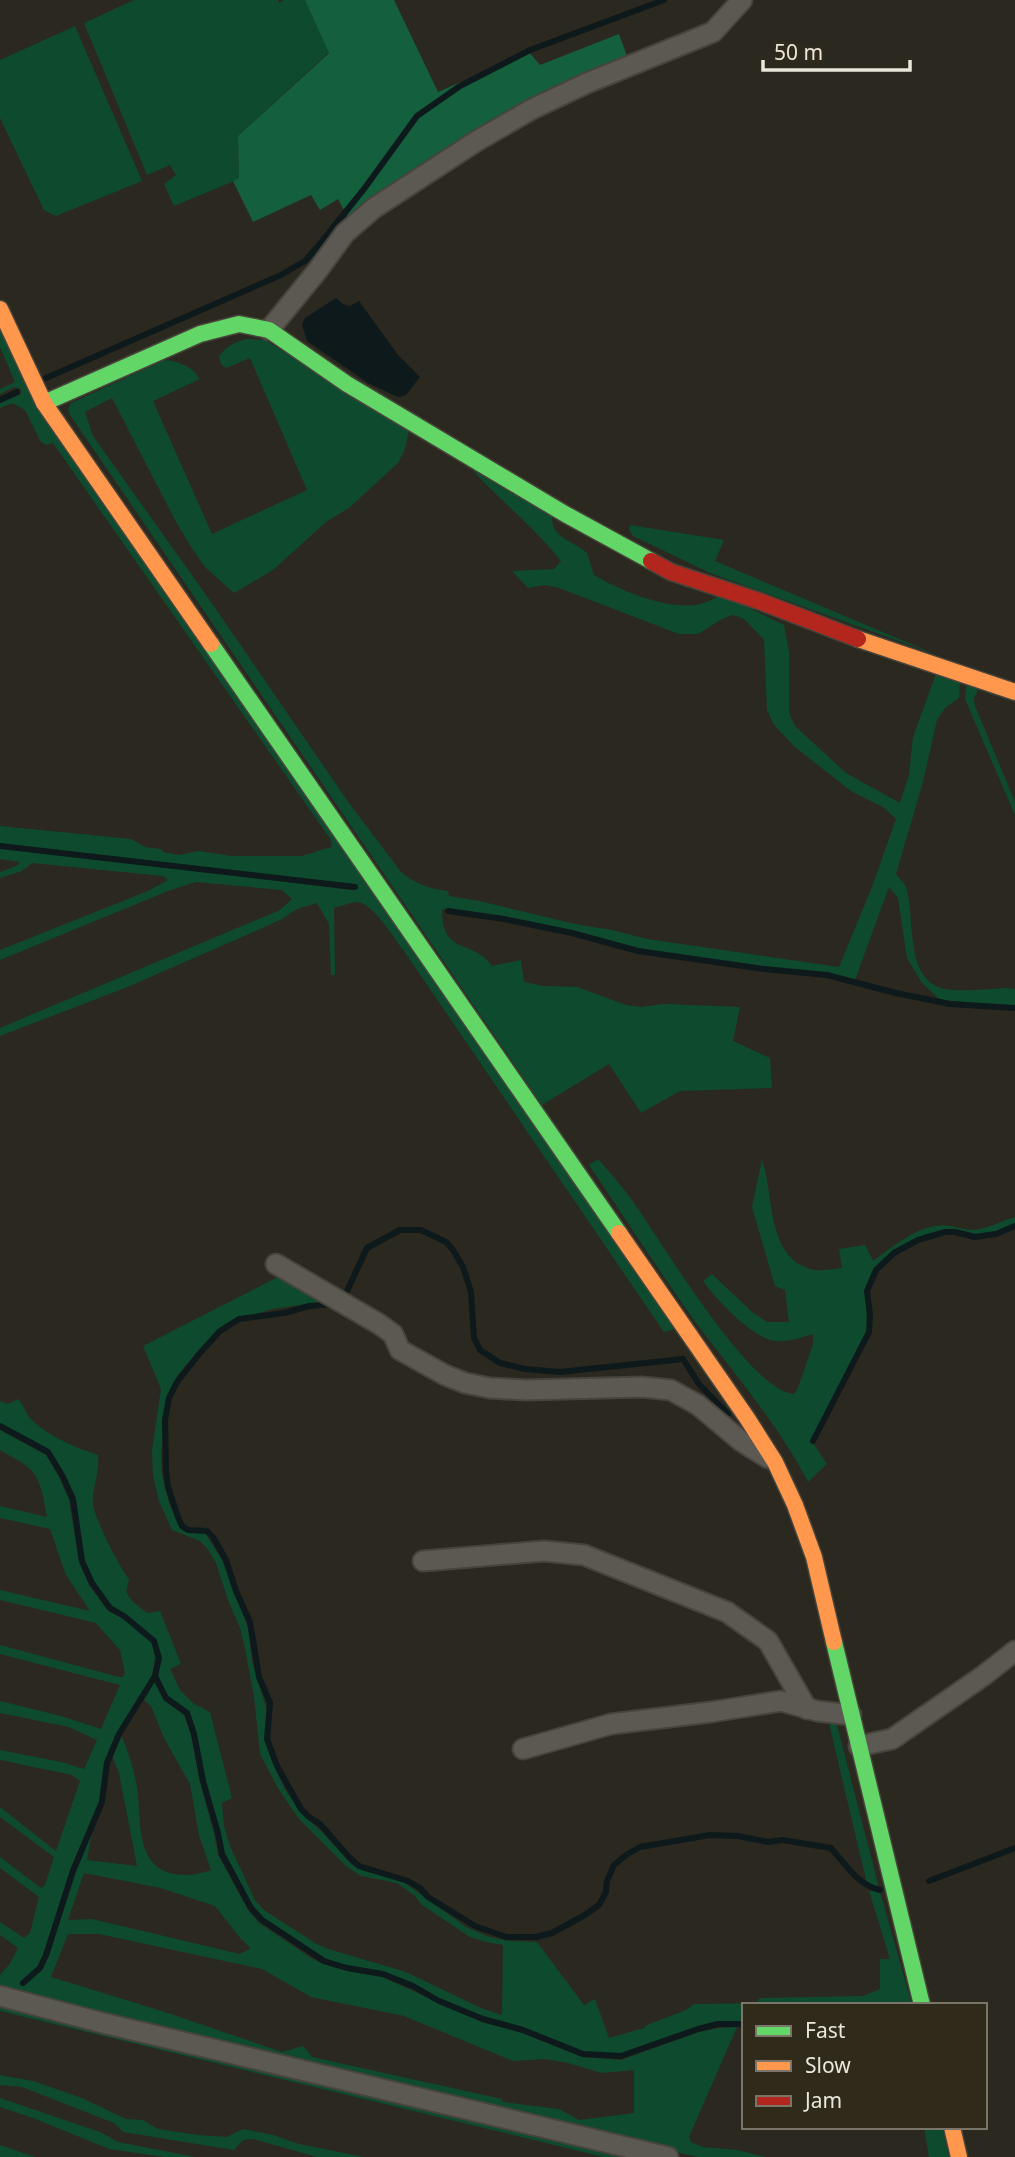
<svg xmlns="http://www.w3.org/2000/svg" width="1015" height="2157" font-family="'Noto Sans',sans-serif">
  <rect width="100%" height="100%" fill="#2b281f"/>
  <!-- green -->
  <g fill="#0e4b2e" fill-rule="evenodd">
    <polygon points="134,0 278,0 279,3 284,0 305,0 329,52 238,136 239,179 174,206 164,184 176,175 170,165 147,175 84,23"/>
    <polygon points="75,26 142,181 56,216 44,210 0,118 0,60"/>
    <path d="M0 322 675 1329 664 1332 404 951C394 939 373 902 356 902 349 903 341 906 334 908L335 975H331L329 924 317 903 297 909 282 919 249 934 125 988 0 1036V1028L280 910 292 899 282 890 196 882 168 891 0 960V950L148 891 168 880 163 876 32 863 22 871 0 878V872L16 866 20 862 0 859V847L352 890 356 888 353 885 0 844V826L131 839 145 847 161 849 163 852 179 855 198 851 232 856H301C312 854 321 849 332 847L331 840 53 443 47 445 41 442 25 410 12 403 0 408V403L21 394V389L14 387 0 394V389L15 382 0 347Z"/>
    <path d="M246 339 265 340 409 430 405 449 398 463 349 508 327 521 273 570 234 593 205 567 191 547 175 520 112 398 85 412 93 436 103 450 211 602 349 803 401 872C416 884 430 889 448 891L449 896 479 901 580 925 612 930 647 939 839 967 872 887 896 819 883 807 851 791 795 747 774 725 767 710 764 640 744 619 733 615 722 619 698 634H679L559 588 545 585 528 588 512 571 554 569 561 561C535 528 501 501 472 470L552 516C551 539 573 540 587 553L594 575C619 590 665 609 695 605 704 604 713 599 722 595L784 625 789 652V713L795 726 846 773 900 803 909 775 913 737 936 674 960 680 959 698 945 708 937 720 923 782 896 874C899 878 904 882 906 887 916 917 903 980 945 989 964 992 986 989 1005 988L1015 989V1006L940 1000 922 983 907 958 898 898 889 887 855 980 827 973 765 967 638 949 572 931 504 918 442 909C442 957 473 938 492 966L521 960 524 982 544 986 577 987 626 1005 641 1007 664 1004 740 1007 733 1041 770 1058 772 1088 680 1091 641 1113 609 1064 542 1105 70 415 68 409 71 403 165 360C181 362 191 366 200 379L153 401 212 534 307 490 250 358 226 368 221 364 219 357C226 346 233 343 246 339Z"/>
    <polygon points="630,525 724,540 715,561 937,655 710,573 633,536 629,530"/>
    <polygon points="967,681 978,690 974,698 975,706 1015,802 1015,815 965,699"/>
    <path d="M598 1159C610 1173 622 1186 632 1200 661 1240 748 1390 794 1394L798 1388 813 1344V1334C801 1338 788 1342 775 1341 752 1338 716 1299 703 1281L712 1274 752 1312 767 1322H789L785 1290 775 1286 752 1207 762 1160C775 1196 765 1260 815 1270 823 1271 833 1269 842 1268L839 1249 865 1245 873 1261C891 1248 912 1230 935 1226 949 1223 960 1230 973 1230 988 1229 1001 1221 1015 1217V1225L995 1232 975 1235 955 1231 931 1234 905 1245 894 1252 875 1269 866 1290 867 1332 811 1440 827 1464 808 1482C777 1422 731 1370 691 1316 656 1266 623 1215 589 1165Z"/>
    <path d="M282 1275 329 1301 272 1309 229 1322 197 1352 177 1376 165 1408 161 1457 162 1475 170 1506 183 1531 205 1533 222 1560 248 1628 252 1661 267 1711 265 1738 270 1755 284 1788 301 1813 322 1832 352 1865 364 1871 402 1881 466 1927 489 1937 509 1941 537 1942 584 2005 595 1999 609 2038 644 2028 647 2025 686 2010 694 2004 756 2003 760 1998 863 1996 880 1989V1959H890L869 1891 875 1890 874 1887 867 1884 828 1719 836 1721 879 1888 912 2005H744V2022L718 2023 698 2027 620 2055H606L584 2053 523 2028 483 2018 440 2000 413 1985 383 1972 348 1967 325 1959 262 1919 252 1908 223 1854 219 1833 204 1781 196 1734 188 1712 167 1697 157 1676 160 1658 156 1640 125 1615 111 1607 93 1582 83 1561 74 1498 63 1475 49 1451 23 1439 0 1424V1401L8 1404 18 1399C24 1405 25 1412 30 1418 46 1435 76 1448 98 1455 100 1473 91 1492 93 1505 95 1519 120 1568 129 1579L126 1592 133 1602 147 1613 160 1611 181 1664 170 1669 180 1690 193 1703 210 1712 232 1798 222 1803 224 1826 230 1846 255 1900 264 1910 315 1943 328 1949 406 1972 481 2008 502 2015 503 1945 486 1942 470 1937 422 1905 415 1896 397 1883 361 1876 346 1866 299 1819 279 1790 260 1754 254 1697 245 1649 240 1628 228 1600 216 1563 207 1548 200 1541 172 1530 159 1501 153 1475 152 1450 161 1389 143 1346Z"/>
    <path d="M0 1430 46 1455 59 1477 69 1500 79 1562 89 1585 108 1611 122 1618 152 1643 155 1658 152 1676 117 1733 104 1762 99 1801 70 1870 44 1954 38 1966 21 1981 20 1984H24L42 1969 49 1956 75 1872 93 1826 87 1860 137 1866 119 1773 112 1756 121 1735C128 1750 133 1767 136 1782 143 1813 132 1866 174 1874 187 1876 197 1875 211 1870L199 1835 190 1784 164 1738 151 1706 144 1700 154 1682 164 1700 184 1715 191 1735 200 1782 214 1834 218 1855 248 1910 259 1923 311 1958 323 1964 347 1971 382 1977 482 2022 522 2033 582 2057 621 2060 699 2032 719 2028 737 2027 689 2137 691 2142 703 2147 737 2150 766 2157H698L448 2100 0 1990V1975L9 1965 18 1948 0 1935V1922L24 1938 30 1933 39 1897 0 1868V1857L41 1888 45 1885 54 1857 0 1817V1807L56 1851 80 1781 72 1775 0 1760V1750L61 1762 84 1769 97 1740 69 1727 0 1713V1701L61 1716 101 1729 120 1685 0 1654V1645L119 1677H123L125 1673 120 1650 96 1623 0 1600V1590L90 1611 66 1575 50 1529 0 1518V1506L47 1517C44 1501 42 1481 30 1469 22 1461 9 1456 0 1450ZM84 1873 161 1888 215 1906 241 1939 251 1948 240 1954 92 1919 68 1920ZM68 1934H99L262 1969 311 1997 404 2016 513 2061 545 2059 568 2063 602 2073 634 2070V2113L579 2120 559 2109 503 2102 502 2099 312 2057 303 2046 282 2052 168 2013 51 1977Z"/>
    <polygon points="0,2003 628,2157 604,2157 0,2011"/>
    <polygon points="0,2075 33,2081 82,2098 126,2119 143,2120 158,2129 198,2135 227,2137 243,2129 273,2135 299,2144 364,2157 317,2157 253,2139 243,2140 234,2150 123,2132 114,2123 22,2087 0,2085"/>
    <polygon points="0,2098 100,2132 118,2142 195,2157 165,2157 109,2149 33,2118 0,2107"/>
    <polygon points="924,2127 942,2127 949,2157 929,2157"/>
    <polygon points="0,2145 35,2157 0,2157"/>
  </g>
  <!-- forest -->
  <polygon fill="#14603c" points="305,0 394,0 438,92 529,52 540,65 619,34 628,59 349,219 338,199 320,210 311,195 253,222 233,181 239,178 238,136 329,53"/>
  <!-- water -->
  <polygon fill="#0d191b" points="336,298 343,304 350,306 359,301 398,355 420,377 406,395 398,397 368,383 307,341 302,325 305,318"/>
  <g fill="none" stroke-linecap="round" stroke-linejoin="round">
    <!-- stream -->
    <g stroke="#0d191b" stroke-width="6">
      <polyline points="46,378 281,275 305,261 319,245 364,189 417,116 460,86 530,50 664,0"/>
      <polyline points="0,400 17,392"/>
      <polyline points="0,846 355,887"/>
      <polyline points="448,911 504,919 572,933 638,951 764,969 827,975 896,993 950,1004 1015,1008"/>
      <polyline points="347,1291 367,1248 400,1230 421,1230 446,1242 453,1250 463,1267 471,1292 474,1338 480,1350 500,1363 525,1369 560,1372 683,1359 699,1384 728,1414"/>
      <path d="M334 1304 309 1306 284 1313 239 1319 220 1331 200 1353 177 1382 169 1398 165 1420 166 1471 168 1487 178 1517 182 1526 188 1530 207 1531 213 1537 226 1560 236 1591 250 1622 259 1677 270 1703 267 1739 277 1766 301 1809 309 1817 320 1824 349 1857 359 1866 408 1881 420 1888 428 1897 475 1926 506 1937H536L552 1933 585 1915 599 1905 606 1892 607 1881 614 1865 626 1855 640 1847 710 1835 738 1836 768 1842 782 1840 831 1848C845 1864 858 1885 880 1890"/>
      <polyline points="0,1426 48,1452 62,1475 73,1499 82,1561 92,1583 110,1608 124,1616 154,1641 159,1658 155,1676 166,1698 187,1713 194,1734 203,1781 218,1833 222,1854 251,1908 262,1920 324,1961 347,1968 383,1974 413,1986 439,2001 483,2019 523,2030 583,2054 621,2056 698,2029 718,2024 744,2024"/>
      <polyline points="813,1441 869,1332 870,1315 867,1291 876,1270 894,1253 918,1240 945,1232 955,1232 975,1237 996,1234 1015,1226"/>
      <polyline points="929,1881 1015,1848"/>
      <polyline points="23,1983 40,1968 46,1955 73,1871 102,1802 107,1763 119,1734 155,1676"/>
    </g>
    <!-- street casing -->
    <g stroke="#46443b" stroke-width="23">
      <g id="street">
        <polyline points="269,330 318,270 345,233 374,208 475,142 532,109 587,83 713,32 742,0"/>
        <polyline points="276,1264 379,1324 393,1334 400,1350 445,1375 465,1383 490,1388 526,1390 642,1387 671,1390 698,1405 741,1441 768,1458"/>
        <polyline points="423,1561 544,1551 584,1555 727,1612 768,1641 807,1709"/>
        <polyline points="859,1746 892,1739 983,1676 1015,1651"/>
        <polyline points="523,1749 611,1724 711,1712 781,1701 817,1711 851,1715"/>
        <polyline points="0,1996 103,2023 668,2157"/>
      </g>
    </g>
    <!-- fast casing -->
    <g stroke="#46443b" stroke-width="19">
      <g id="fast">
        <polyline points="44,403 200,334 239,324 269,330 347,384 565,514 651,561"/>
        <polyline points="211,644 619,1233"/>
        <polyline points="834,1642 922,2005"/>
      </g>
    </g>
    <!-- slow casing -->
    <g stroke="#46443b" stroke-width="19">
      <g id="slow">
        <polyline points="0,309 44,403 211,644"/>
        <polyline points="858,639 1015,692"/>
        <polyline points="619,1233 747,1418 775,1462 795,1505 814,1557 834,1642"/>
        <polyline points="952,2127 959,2157"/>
      </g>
    </g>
    <!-- jam casing -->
    <g stroke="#46443b" stroke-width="19">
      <polyline id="jam" points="651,561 671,572 759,601 858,639"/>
    </g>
    <!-- street -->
    <use href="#street" stroke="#5c5953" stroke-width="19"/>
    <!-- fast -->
    <use href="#fast" stroke="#63d668" stroke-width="16"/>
    <!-- slow -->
    <use href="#slow" stroke="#ff974d" stroke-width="16"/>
    <!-- jam -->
    <use href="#jam" stroke="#b3261e" stroke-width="16"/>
  </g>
  <!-- legend -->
  <rect x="742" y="2003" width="245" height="126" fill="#302a1a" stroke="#7a7568" stroke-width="2"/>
  <rect x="756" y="2026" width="35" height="10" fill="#63d668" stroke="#7a7568" stroke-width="2"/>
  <text x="805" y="2038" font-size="21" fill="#eae6dc">Fast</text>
  <rect x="756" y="2061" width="35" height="10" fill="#ff974d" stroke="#7a7568" stroke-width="2"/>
  <text x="805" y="2073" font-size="21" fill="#eae6dc">Slow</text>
  <rect x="756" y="2096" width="35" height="10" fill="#b3261e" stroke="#7a7568" stroke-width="2"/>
  <text x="805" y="2108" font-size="21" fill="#eae6dc">Jam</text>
  <!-- scale -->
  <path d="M763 60v10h147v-10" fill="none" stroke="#eae6dc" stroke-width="3.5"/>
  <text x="774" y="60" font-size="21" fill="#eae6dc" stroke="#302a1a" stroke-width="5" paint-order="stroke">50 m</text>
</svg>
